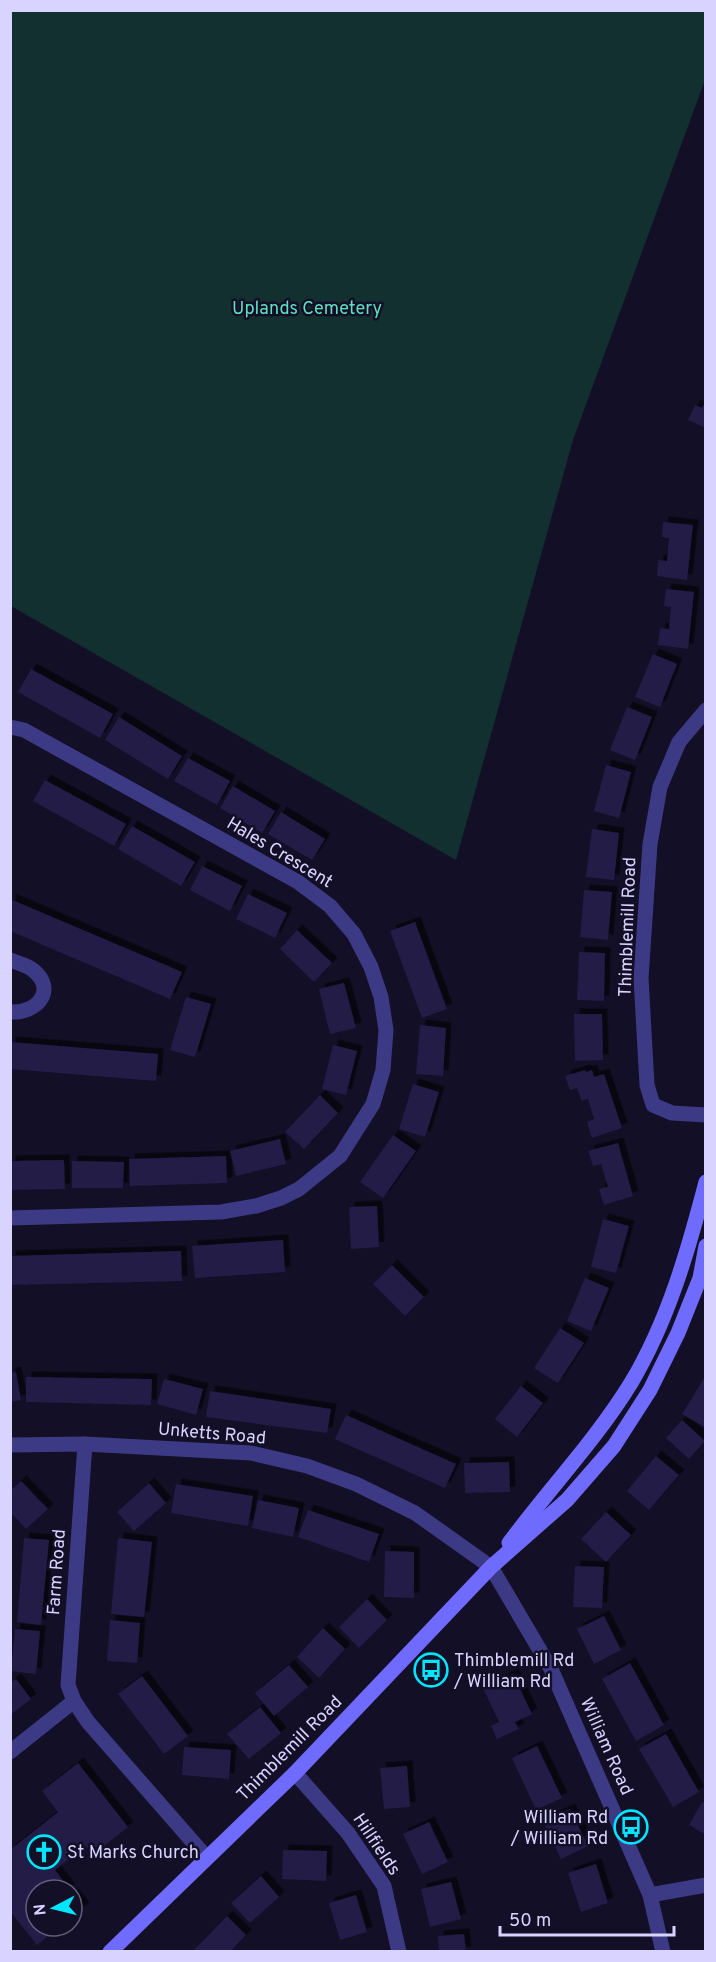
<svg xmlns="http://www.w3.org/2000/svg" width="716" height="1962" font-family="Overpass,sans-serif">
  <defs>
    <filter id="shadow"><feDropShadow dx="5.5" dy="-5.5" stdDeviation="0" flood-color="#0009"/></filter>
  </defs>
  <rect width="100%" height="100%" fill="#130f26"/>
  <!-- green -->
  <polygon fill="#12302f" points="11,10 705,11 705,80 573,440 456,860 11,606"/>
  <!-- building -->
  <g fill="#241b47" filter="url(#shadow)">
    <polygon points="706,401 706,428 688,420 695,405 702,408"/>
    <polygon points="663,522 693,525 687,580 657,576 658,560 667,561 669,538 662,537"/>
    <polygon points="666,589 694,592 688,649 658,645 660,628 669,629 671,607 664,606"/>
    <polygon points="653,654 677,664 660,707 635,697"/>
    <polygon points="31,669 113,714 100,738 18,692"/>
    <polygon points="627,707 652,717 635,760 610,750"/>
    <polygon points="119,717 182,756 168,779 105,740"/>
    <polygon points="188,758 230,781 217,805 174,781"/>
    <polygon points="606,765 631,772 619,818 594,811"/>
    <polygon points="45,780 126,824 114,846 33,801"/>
    <polygon points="233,786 275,811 262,833 220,808"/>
    <polygon points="281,812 325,839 312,860 268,834"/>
    <polygon points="132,826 195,862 181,886 118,849"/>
    <polygon points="592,829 619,833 614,880 586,877"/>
    <polygon points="202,866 242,886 230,911 190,890"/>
    <polygon points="584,890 612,892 608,940 580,937"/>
    <polygon points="248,894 287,913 275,938 236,919"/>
    <polygon points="10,899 182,972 170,999 10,931"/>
    <polygon points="415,922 447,1009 422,1018 390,931"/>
    <polygon points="297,930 332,963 314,982 280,949"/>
    <polygon points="579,952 605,953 604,1001 577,1000"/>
    <polygon points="344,983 356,1028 330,1034 319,989"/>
    <polygon points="186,997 211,1004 195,1057 170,1050"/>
    <polygon points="574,1014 602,1014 603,1060 575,1061"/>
    <polygon points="420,1025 446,1028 443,1076 416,1074"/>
    <polygon points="10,1042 158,1054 156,1081 10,1069"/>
    <polygon points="333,1045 357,1051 346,1095 322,1089"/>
    <polygon points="585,1070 586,1072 592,1070 594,1077 604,1074 622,1128 592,1138 587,1122 594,1119 588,1099 582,1101 577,1088 570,1090 565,1076"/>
    <polygon points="413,1084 439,1092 425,1137 399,1129"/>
    <polygon points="320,1095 338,1113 304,1149 285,1132"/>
    <polygon points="393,1135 416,1151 383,1198 360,1182"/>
    <polygon points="280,1139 286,1164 236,1176 230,1151"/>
    <polygon points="618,1143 633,1196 604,1205 599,1189 608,1187 601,1164 593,1166 588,1151"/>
    <polygon points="226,1156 227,1183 130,1186 129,1159"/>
    <polygon points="64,1160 65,1189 10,1190 10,1161"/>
    <polygon points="72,1161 124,1162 123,1188 72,1188"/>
    <polygon points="377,1206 379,1247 351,1249 349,1207"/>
    <polygon points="603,1219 629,1226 616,1273 591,1267"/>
    <polygon points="283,1240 285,1272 195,1278 192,1246"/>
    <polygon points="181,1251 182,1281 10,1285 10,1256"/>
    <polygon points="392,1265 424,1297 405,1316 373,1284"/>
    <polygon points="585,1278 609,1288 591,1331 567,1321"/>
    <polygon points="560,1328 584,1343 558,1383 534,1368"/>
    <polygon points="16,1372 21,1400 10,1402 10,1373"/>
    <polygon points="706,1375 706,1428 682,1414"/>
    <polygon points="26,1377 152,1379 151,1405 26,1402"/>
    <polygon points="164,1379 203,1389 196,1415 157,1404"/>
    <polygon points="521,1386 543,1403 517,1437 495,1419"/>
    <polygon points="210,1391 331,1409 327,1433 206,1417"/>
    <polygon points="346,1415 456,1464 445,1488 335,1439"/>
    <polygon points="682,1420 705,1441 689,1459 666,1438"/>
    <polygon points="656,1456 679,1475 649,1510 627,1491"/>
    <polygon points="509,1462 510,1492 465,1493 464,1463"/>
    <polygon points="21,1481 48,1509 26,1529 10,1512 10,1491"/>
    <polygon points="149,1483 166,1503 134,1531 117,1512"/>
    <polygon points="176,1484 253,1496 248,1526 171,1513"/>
    <polygon points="258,1500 299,1508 293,1537 252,1528"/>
    <polygon points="308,1510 379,1534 369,1562 298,1537"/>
    <polygon points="606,1512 631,1535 606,1562 581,1539"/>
    <polygon points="24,1538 49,1540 41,1625 17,1622"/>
    <polygon points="118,1538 152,1542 144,1617 111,1614"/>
    <polygon points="385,1551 414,1552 414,1598 384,1597"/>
    <polygon points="575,1566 604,1567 602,1608 573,1607"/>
    <polygon points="367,1599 387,1620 359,1648 339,1627"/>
    <polygon points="604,1616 621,1650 594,1664 577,1629"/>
    <polygon points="110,1620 140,1623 137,1663 107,1661"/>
    <polygon points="323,1628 345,1649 319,1678 297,1657"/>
    <polygon points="15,1629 40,1631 36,1674 11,1671"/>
    <polygon points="630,1663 664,1725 636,1741 602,1679"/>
    <polygon points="289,1665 308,1687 274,1716 255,1693"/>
    <polygon points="513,1674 532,1714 515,1722 519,1729 497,1739 491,1726 499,1722 483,1688"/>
    <polygon points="142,1676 188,1736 164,1754 118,1694"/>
    <polygon points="16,1679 31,1699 10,1715 10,1683"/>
    <polygon points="260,1707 281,1733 249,1759 227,1734"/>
    <polygon points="666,1734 699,1792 673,1807 639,1749"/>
    <polygon points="537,1746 562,1798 536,1810 512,1758"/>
    <polygon points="184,1747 231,1750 229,1779 182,1775"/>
    <polygon points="78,1763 128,1827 93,1855 86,1846 55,1870 70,1890 36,1890 36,1926 60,1926 37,1945 10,1911 10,1850 58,1812 42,1791"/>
    <polygon points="407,1766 410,1807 384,1809 380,1768"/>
    <polygon points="702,1802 706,1804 706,1835 689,1825"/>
    <polygon points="570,1809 588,1846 561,1859 543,1821"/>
    <polygon points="429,1822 448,1862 422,1874 403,1834"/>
    <polygon points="283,1850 327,1851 326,1881 282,1879"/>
    <polygon points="596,1864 608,1903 581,1912 568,1873"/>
    <polygon points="261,1876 279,1897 250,1923 231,1903"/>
    <polygon points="451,1882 461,1919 430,1927 421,1889"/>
    <polygon points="72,1893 84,1908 72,1917"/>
    <polygon points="356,1895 367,1932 340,1940 329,1903"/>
    <polygon points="227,1916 246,1935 230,1952 192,1952"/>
    <polygon points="464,1934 466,1952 439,1952 438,1936"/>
  </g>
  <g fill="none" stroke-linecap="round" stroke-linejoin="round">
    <!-- minor -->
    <g stroke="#3d3a85" stroke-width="15">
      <polyline points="706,710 679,742 660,787 650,844 641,978 647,1085 653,1105 672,1113 706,1115"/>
      <polyline points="10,727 24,730 298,882 330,906 354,934 371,967 381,997 386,1030 383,1070 373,1104 340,1156 299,1189 281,1198 256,1206 221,1212 10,1218"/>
      <path d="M10 960C17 963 27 965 33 970 57 989 38 1014 10 1012"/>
      <polyline points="85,1444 68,1685 74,1701 88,1722 207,1858"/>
      <polyline points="10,1445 85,1444 251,1453 307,1466 356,1484 415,1513 491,1567 551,1669 650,1895 663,1952"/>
      <polyline points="10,1752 74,1701"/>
      <polyline points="295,1773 348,1833 384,1886 399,1952"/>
      <polyline points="650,1895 706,1885"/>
    </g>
    <!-- secondary -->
    <g stroke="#6f6bff" stroke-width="15">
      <path d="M509 1543C549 1489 596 1440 631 1383 668 1321 688 1251 706 1182"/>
      <polyline points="110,1952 295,1773 491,1567 567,1500 614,1446 650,1390 678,1333 700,1278 706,1246"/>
    </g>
  </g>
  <!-- icons -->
  <defs>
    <g id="bus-ring" transform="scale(1.725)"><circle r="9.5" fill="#130f26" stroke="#00e5ff" stroke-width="1.5"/><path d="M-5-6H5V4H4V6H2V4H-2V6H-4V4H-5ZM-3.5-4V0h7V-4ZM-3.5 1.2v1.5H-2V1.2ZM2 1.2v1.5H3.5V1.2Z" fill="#00e5ff"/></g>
    <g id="church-ring" transform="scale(1.725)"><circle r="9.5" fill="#130f26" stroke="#00e5ff" stroke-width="1.5"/><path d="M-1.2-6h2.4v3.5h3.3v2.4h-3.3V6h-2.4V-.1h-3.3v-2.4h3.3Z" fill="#00e5ff"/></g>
  </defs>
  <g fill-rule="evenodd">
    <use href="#bus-ring" x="431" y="1670"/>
    <use href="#bus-ring" x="631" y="1827"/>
    <use href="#church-ring" x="44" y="1852"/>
  </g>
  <g text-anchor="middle" stroke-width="5" stroke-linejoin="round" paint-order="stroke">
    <!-- park labels -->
    <g font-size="18" fill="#5fe0c0" stroke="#130f26">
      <text x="307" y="314">Uplands Cemetery</text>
    </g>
    <!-- street labels -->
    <g font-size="18" fill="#d9d4ff" stroke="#130f26">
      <text transform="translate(280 852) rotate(31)" y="6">Hales Crescent</text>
      <text transform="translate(627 927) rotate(-88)" y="6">Thimblemill Road</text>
      <text transform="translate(212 1433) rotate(5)" y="6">Unketts Road</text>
      <text transform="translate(56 1572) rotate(-86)" y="6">Farm Road</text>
      <text transform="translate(607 1746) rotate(66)" y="6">William Road</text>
      <text transform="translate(289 1748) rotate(-45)" y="6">Thimblemill Road</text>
      <text transform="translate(377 1844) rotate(56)" y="6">Hillfields</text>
    </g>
    <!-- poi labels -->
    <g font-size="18" fill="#d9d4ff" stroke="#130f26" text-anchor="start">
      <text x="454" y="1666">Thimblemill Rd<tspan x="454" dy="21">/ William Rd</tspan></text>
      <text x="608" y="1823" text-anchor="end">William Rd<tspan x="608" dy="21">/ William Rd</tspan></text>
      <text x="67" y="1858">St Marks Church</text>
    </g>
  </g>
  <!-- border -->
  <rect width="716" height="1962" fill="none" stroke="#d9d4ff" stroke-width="24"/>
  <!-- north arrow -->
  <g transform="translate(54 1908) rotate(263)"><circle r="28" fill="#130f26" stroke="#625e7d" stroke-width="1.5"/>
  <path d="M0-4.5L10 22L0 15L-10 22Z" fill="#00e5ff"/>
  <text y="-9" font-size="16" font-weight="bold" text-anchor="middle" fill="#d9d4ff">N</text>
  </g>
  <!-- scale -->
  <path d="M500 1926v9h174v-9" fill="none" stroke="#d9d4ff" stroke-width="3"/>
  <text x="509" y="1926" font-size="18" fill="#d9d4ff" stroke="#130f26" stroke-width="4.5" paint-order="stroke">50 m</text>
</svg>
